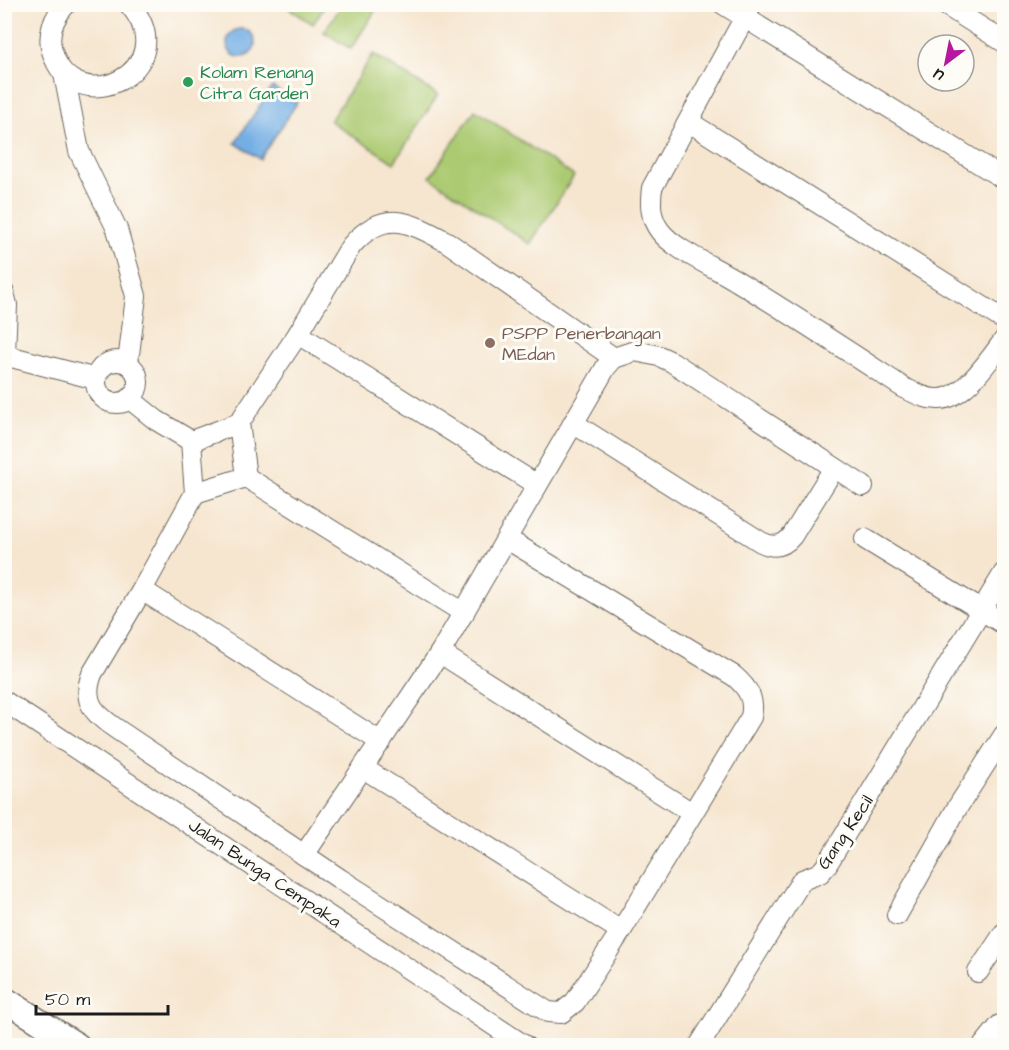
<svg xmlns="http://www.w3.org/2000/svg" width="1009" height="1050" font-family="'Architects Daughter',sans-serif">
  <rect width="100%" height="100%" fill="#fdfcf7"/>
  <filter id="ink" filterUnits="userSpaceOnUse"><feTurbulence type="fractalNoise" baseFrequency=".0167" numOctaves="2"/><feDisplacementMap in="SourceGraphic" scale="12" xChannelSelector="R" yChannelSelector="G"/><feConvolveMatrix kernelMatrix="1 2 1 2 8 2 1 2 1" color-interpolation-filters="sRGB"/></filter>
  <filter id="wash" filterUnits="userSpaceOnUse"><feTurbulence type="fractalNoise" baseFrequency=".008" numOctaves="4" result="noise"/><feDisplacementMap in="SourceGraphic" scale="24" xChannelSelector="R" yChannelSelector="G"/><feGaussianBlur stdDeviation="1.35" result="paint"/><feColorMatrix in="noise" values="0 0 0 0 0 0 0 0 0 0 0 0 0 0 0 0 0 1.4 0 .05"/><feComposite in="paint" operator="in"/></filter>
  <g filter="url(#wash)">
    <rect width="100%" height="100%" fill="#f6e6d0"/>
    <!-- green -->
    <g fill="#acca71" stroke="#647346" stroke-width="1.5">
      <polygon points="290,4 326,4 326,5 313,24 288,8"/>
      <polygon points="342,5 379,5 351,49 324,32"/>
      <polygon points="373,54 438,95 394,163 330,121"/>
      <polygon points="475,110 574,176 530,244 430,177"/>
    </g>
    <!-- water -->
    <g fill="#73aee4" stroke="#486580" stroke-width="1.5">
      <circle cx="241" cy="43" r="14"/>
      <polygon points="272,87 297,103 260,159 235,143"/>
    </g>
  </g>
  <g filter="url(#ink)">
    <g fill="none" stroke-linecap="round" stroke-linejoin="round">
      <!-- minor casing -->
      <g stroke="#68635b" stroke-width="22">
        <g id="minor">
          <path d="M66 4C54 17 47 34 52 51 73 125 187 70 129 4"/>
          <polyline points="723,4 1004,179"/>
          <path d="M752 4 652 188C650 203 650 218 660 231 674 250 717 268 737 281 793 315 849 352 904 388 915 393 927 400 940 399 964 398 990 359 1004 340"/>
          <polyline points="944,4 1004,42"/>
          <polyline points="64,74 79,151 117,229 136,296 128,363"/>
          <polyline points="689,122 1004,320"/>
          <polyline points="4,293 7,305 5,354"/>
          <polyline points="298,334 537,485"/>
          <polyline points="4,355 96,379"/>
          <circle cx="117" cy="382" r="21"/>
          <polyline points="130,399 156,420 191,441"/>
          <path d="M239 423 298 334 351 246C384 208 408 221 447 242L614 358"/>
          <path d="M573 423 761 542C773 548 783 547 792 536L834 468"/>
          <polyline points="191,441 195,493 246,477 464,613"/>
          <polyline points="191,441 239,423 246,477"/>
          <path d="M195 493 142 590 92 674C81 703 95 714 118 730L340 879 548 1012 561 1013 575 1002 621 931 751 717C755 699 748 688 734 676L507 539"/>
          <polyline points="865,539 1004,624"/>
          <polyline points="142,590 381,742"/>
          <polyline points="440,653 692,813"/>
          <polyline points="4,701 525,1046"/>
          <polyline points="363,768 621,931"/>
          <polyline points="304,855 440,653 606,367 614,358 635,351 659,356 672,362 863,486"/>
          <polyline points="897,915 957,808 1004,735"/>
          <polyline points="978,972 1004,933"/>
          <polyline points="699,1046 802,880 820,873 826,866 1004,573"/>
          <polyline points="983,1046 1000,1025"/>
        </g>
      </g>
      <!-- tertiary casing -->
      <g stroke="#68635b" stroke-width="27">
        <polyline id="tertiary" points="4,999 78,1046"/>
      </g>
      <!-- minor -->
      <use href="#minor" stroke="#fff" stroke-width="20"/>
      <!-- tertiary -->
      <use href="#tertiary" stroke="#fff" stroke-width="24"/>
    </g>
  </g>
  <!-- markers -->
  <circle fill="#2e9e5b" stroke="#fdfcf7" stroke-width="2" cx="188" cy="82" r="6"/>
  <circle fill="#8d6e63" stroke="#fdfcf7" stroke-width="2" cx="490" cy="343" r="6"/>
  <g text-anchor="middle" stroke-width="6" stroke-linejoin="round" paint-order="stroke">
    <!-- leisure labels -->
    <g font-size="18" fill="#27864d" stroke="#fdfcf7" text-anchor="start">
      <text x="200" y="78">Kolam Renang<tspan x="200" dy="21">Citra Garden</tspan></text>
    </g>
    <!-- education labels -->
    <g font-size="18" fill="#785e54" stroke="#fdfcf7" text-anchor="start">
      <text x="502" y="339">PSPP Penerbangan<tspan x="502" dy="21">MEdan</tspan></text>
    </g>
    <!-- street labels -->
    <g font-size="18" fill="#1c1c1c" stroke="#fdfcf7">
      <text transform="translate(845 832) rotate(-56)" y="6">Gang Kecil</text>
      <text transform="translate(265 873) rotate(34)" y="6">Jalan Bunga Cempaka</text>
    </g>
  </g>
  <!-- margin -->
  <rect width="1009" height="1050" fill="none" stroke="#fdfcf7" stroke-width="24"/>
  <!-- north arrow -->
  <g transform="translate(946 63) rotate(212)"><circle r="28" fill="#fdfcf7" stroke="#a3a29f" stroke-width="1.5"/>
  <path d="M0-4.5L10 22L0 15L-10 22Z" fill="#b5179e"/>
  <text y="-9" font-size="16" font-weight="bold" text-anchor="middle" fill="#1c1c1c">U</text>
  </g>
  <!-- scale -->
  <path d="M36 1005v9h132v-9" fill="none" stroke="#1c1c1c" stroke-width="3"/>
  <text x="45" y="1005" font-size="18" fill="#1c1c1c" stroke="#fdfcf7" stroke-width="4.5" paint-order="stroke">50 m</text>
</svg>
